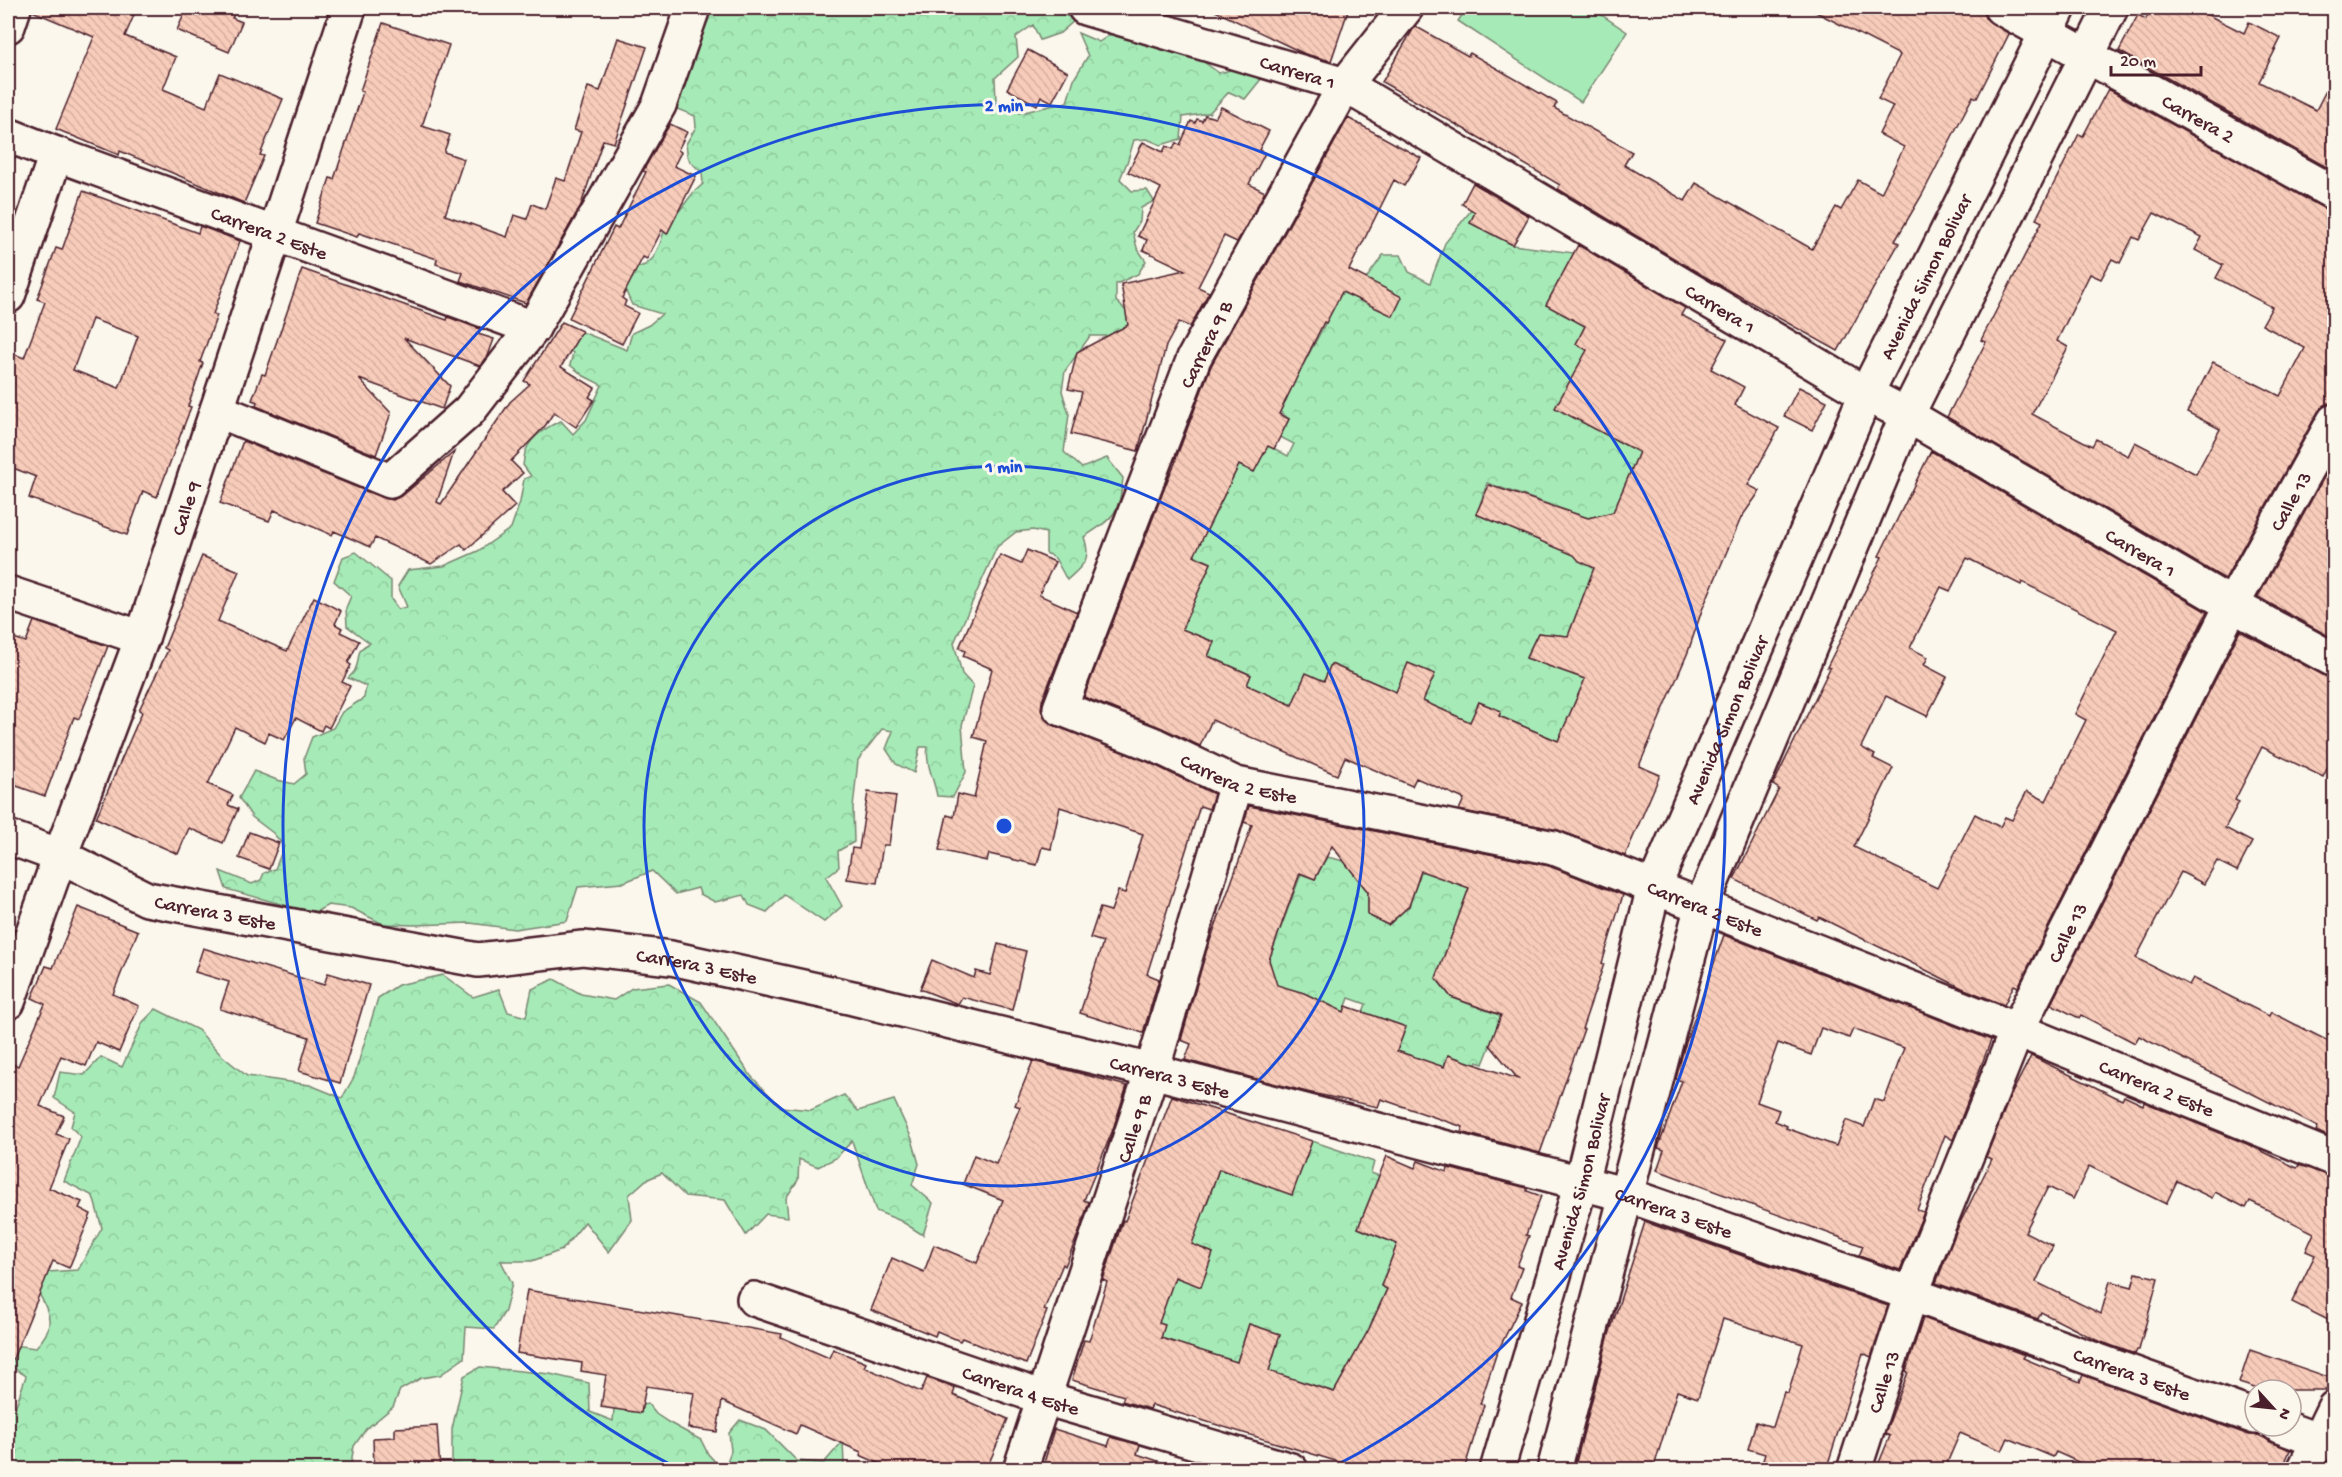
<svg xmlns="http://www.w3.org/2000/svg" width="2342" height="1477" font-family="'Gochi Hand',sans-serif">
  <defs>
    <pattern id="forest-crowns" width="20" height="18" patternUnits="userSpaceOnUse" patternTransform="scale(1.5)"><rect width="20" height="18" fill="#a6ebb7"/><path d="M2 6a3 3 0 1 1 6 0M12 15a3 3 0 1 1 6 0" fill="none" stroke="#90c99e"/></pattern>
    <pattern id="building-back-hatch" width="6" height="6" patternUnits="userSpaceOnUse" patternTransform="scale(1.5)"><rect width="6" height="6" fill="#f8ccba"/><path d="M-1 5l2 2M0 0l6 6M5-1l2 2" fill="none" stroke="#d6afa0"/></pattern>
  </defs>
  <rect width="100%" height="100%" fill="#fbf7ec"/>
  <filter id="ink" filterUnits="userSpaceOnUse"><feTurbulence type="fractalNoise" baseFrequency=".0167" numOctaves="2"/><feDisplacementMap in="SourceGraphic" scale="12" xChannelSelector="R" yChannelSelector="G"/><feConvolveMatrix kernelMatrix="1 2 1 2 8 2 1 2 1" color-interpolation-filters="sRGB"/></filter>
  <g filter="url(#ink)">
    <!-- forest -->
    <g fill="url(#forest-crowns)" stroke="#788571" stroke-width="1.5">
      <path d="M702 8H1042L1076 19 1060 33 1040 40 1033 25 1016 37 1018 57 995 78 996 102 1020 113 1067 102 1074 79 1088 56 1078 33 1099 42 1114 32 1192 48 1204 62 1219 73 1242 67 1262 78 1245 99 1229 92 1209 113 1183 117 1181 139 1161 145 1147 139 1134 140 1128 160 1120 179 1132 191 1147 190 1154 201 1141 208 1140 221 1133 232 1137 248 1146 261 1138 274 1116 284V301L1126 311 1141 306 1154 325 1108 336H1090L1065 371 1062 391 1069 414 1064 452 1082 468 1107 458 1123 478C1119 514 1115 517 1084 537 1092 561 1083 565 1067 580L1055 558 1046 553V533L1033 530 1016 532 997 547 954 643 962 674 973 686 962 725 966 772 953 797 937 796C934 779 925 763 928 747H920L914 773 896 764 886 749 893 731 882 729 858 760 853 808 854 842 838 851 839 867 826 877 842 906 824 922 784 895 767 912 749 905 744 895 715 902 700 894 698 888 676 894 652 871 622 883 578 887 567 921 515 929 470 923 415 925 383 924 351 908 328 905 314 913 226 889 220 871 252 884 261 880 264 873 275 869 284 846 273 833 252 817 239 798 254 771 277 780 294 784 306 774 304 758 312 737 333 728 342 712 364 698 366 686 348 678C350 676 354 673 355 670 362 657 353 651 370 643L347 626 346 608 351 596 334 581 343 557 356 552 391 581V599L398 609 407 607 398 586 408 570 444 566 478 551 511 528 520 502 524 479 531 476 523 465C524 461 524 454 526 450 531 437 548 426 561 421L573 434 586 420 602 385 584 376 570 365 573 353 564 345 572 328 627 350 632 333 649 325 662 314 632 305 621 281 630 270 645 265 653 258 660 244 667 222 680 210 693 193 703 184 702 173 688 159 686 144 696 127 695 116 672 107 682 92 679 82Z"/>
      <polygon points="1484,194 1470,223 1513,245 1574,253 1546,305 1585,326 1576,344 1612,363 1556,408 1662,465 1613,512 1588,518 1487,483 1477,514 1574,555 1594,568 1568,636 1538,633 1526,657 1585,679 1558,741 1499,716 1501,711 1479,702 1468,728 1396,692 1331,664 1324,681 1306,674 1292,705 1265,693 1241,698 1251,675 1208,656 1214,642 1150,619 1162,594 1192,606 1211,563 1149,533 1155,505 1207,530 1239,465 1254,472 1268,445 1288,456 1294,444 1280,437 1289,419 1267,401 1295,380 1342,292 1366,279 1383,255 1401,255 1409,272 1430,283 1445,243"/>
      <polygon points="1327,857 1344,861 1368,892 1368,915 1388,925 1409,906 1425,860 1469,888 1436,978 1451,997 1536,1029 1493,1039 1483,1064 1477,1062 1476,1065 1448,1055 1436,1089 1411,1079 1418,1058 1397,1051 1406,1027 1363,1012 1366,1004 1349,998 1344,1012 1261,980 1301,874 1315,879"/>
      <path d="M443 975 473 997 499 989 508 1012 526 1017 532 989 554 979 581 994 614 1000 632 988 669 984 701 1002 751 1076 781 1107 811 1110 844 1095 858 1111 894 1100 912 1139 919 1164 912 1185 933 1203 923 1235 901 1221 876 1211 852 1141 836 1158 818 1167 799 1159 798 1180 786 1198 788 1217 766 1214 746 1235 725 1200 685 1196 662 1173 646 1180 629 1195 632 1220 609 1252 585 1222 562 1250 532 1261H501L512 1283 505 1311 494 1329 466 1327 464 1358 440 1375 421 1378 400 1390 393 1407 366 1429 354 1446 350 1469H8V1409L15 1408 26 1376 8 1364V1344L35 1348C60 1324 47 1310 34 1284L48 1272 78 1270 102 1228 93 1196 64 1181 81 1137 71 1127 75 1112 54 1098 60 1072 84 1075 101 1057 122 1067 143 1022 156 1009 198 1030 221 1055 247 1076 310 1085 342 1098 354 1077 378 998 398 985Z"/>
      <polygon points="1312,1141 1374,1162 1371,1173 1379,1176 1358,1228 1397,1244 1381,1286 1387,1289 1369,1329 1334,1392 1307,1383 1266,1380 1280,1334 1249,1324 1237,1362 1156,1354 1164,1325 1100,1305 1156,1270 1201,1286 1213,1253 1176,1238 1207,1203 1219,1169 1232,1174 1237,1162 1301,1170"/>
      <polygon points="480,1367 550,1374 589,1383 590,1412 613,1421 614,1409 648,1404 656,1414 668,1422 701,1440 708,1454 722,1469 452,1470 452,1429 464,1376"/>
      <polygon points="740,1420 766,1430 797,1461 824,1463 843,1441 844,1465 877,1469 724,1470 731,1451 729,1433"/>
    </g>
    <!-- pitch -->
    <polygon fill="#a6ebb7" stroke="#788571" stroke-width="1.5" points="1467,8 1591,8 1627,32 1581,102 1458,21"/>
    <!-- building -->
    <g fill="url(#building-back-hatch)" stroke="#4a1f2b" stroke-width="1.5" fill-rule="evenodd">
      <polygon points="32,8 114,8 134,15 125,36 176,57 163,89 206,107 220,73 283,99 260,155 264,156 244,203 120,151 119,155 56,129 94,37 32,11"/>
      <polygon points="187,8 238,8 232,18 242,22 229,52 177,30"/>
      <polygon points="1209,8 1349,8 1331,61 1305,54"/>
      <polygon points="1808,8 1982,8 1985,18 2009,34 1977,98 1973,96 1922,195 1895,241 1899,243 1838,351 1702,275 1558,189 1560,185 1492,145 1382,82 1415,26 1468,56 1470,53 1557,103 1554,108 1632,152 1624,165 1685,201 1696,183 1812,249 1836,207 1841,210 1858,180 1881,193 1904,147 1879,134 1893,106 1878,99 1900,55"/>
      <polygon points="2151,8 2194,8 2244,33 2249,22 2281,38 2259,82 2316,110 2334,75 2334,160 2330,169 2119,51 2138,15 2146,19"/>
      <polygon points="383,23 449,45 422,126 450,135 444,152 464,159 445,215 507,237 514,215 527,219 532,204 545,209 556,178 565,181 581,132 574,130 588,87 600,91 618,38 647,47 614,143 603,140 581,205 526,303 460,281 463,273 436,264 437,259 359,233 357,237 315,223 330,178 334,179 363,92 360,91"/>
      <polygon points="1028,50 1068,72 1052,102 1041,96 1037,105 1007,89"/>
      <path d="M2108 89 2325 209 2334 212V402L2325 405 2318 412 2225 579 1947 417 1986 342 1981 340 2042 222 2036 219 2079 134 2083 136ZM2154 213 2202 237 2195 250 2223 265 2216 278 2272 307 2262 325 2305 348 2280 396 2213 362 2187 412 2220 429 2196 474 2135 442 2128 456 2096 439 2092 446 2032 414 2068 347 2057 341 2090 274 2101 279 2112 259 2120 263 2133 237 2139 240Z"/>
      <polygon points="1221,107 1269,131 1259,150 1265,153 1249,184 1265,192 1237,242 1224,236 1198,287 1209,292 1190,327 1179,322 1166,346 1138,451 1071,434 1082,392 1068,389 1077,352 1128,325 1121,284 1185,270 1143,250 1147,240 1138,236 1161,188 1128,172 1143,142 1163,152 1166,146 1173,149 1176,143 1180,145 1191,121 1195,123 1197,119 1202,121 1205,115 1215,118"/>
      <polygon points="1348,118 1421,158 1404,186 1394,180 1349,270 1402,297 1393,316 1342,292 1326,323 1324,322 1279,414 1289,419 1274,449 1268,446 1254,472 1239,465 1194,556 1211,563 1182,629 1214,642 1208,656 1251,675 1247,685 1292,705 1306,673 1324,681 1331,664 1396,692 1408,663 1435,674 1423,701 1470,722 1479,702 1501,711 1499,716 1558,741 1585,679 1526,658 1538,633 1568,636 1594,568 1579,561 1574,555 1476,514 1489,485 1588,518 1613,512 1639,452 1555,408 1587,350 1576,344 1585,326 1546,305 1578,245 1685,308 1681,315 1727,339 1711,369 1744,387 1735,405 1779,428 1748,485 1760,491 1741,518 1702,610 1688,652 1639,766 1660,775 1625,856 1558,830 1459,810 1464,799 1416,778 1412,786 1345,757 1337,775 1212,720 1200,746 1162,728 1084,697 1168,479 1176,461 1175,461 1211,366"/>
      <polygon points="670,124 687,132 678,150 681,152 674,166 696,176 667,234 662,230 647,259 643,257 622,298 626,301 624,306 638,313 622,344 569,318 614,227 618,229 646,172 643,171"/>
      <polygon points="1473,183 1529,216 1513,245 1470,223 1475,212 1462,204"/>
      <path d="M83 191 198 233 200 226 240 241 213 314 217 315 200 362 203 363 188 406 191 407 157 497 143 491 127 535 29 498 36 477 8 466V372L14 354 24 358 45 302 37 299 56 248 62 250ZM92 319 138 336 119 388 73 370Z"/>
      <polygon points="302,269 447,320 448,317 480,329 478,334 494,339 488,356 480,366 404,338 450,386 442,409 359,379 391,413 376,455 256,406 257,402 252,400 262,374 265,375"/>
      <polygon points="562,322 582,331 561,367 595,388 589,397 594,400 576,427 554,412 545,426 511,461 523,473 502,492 515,506 466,550 461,544 431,564 375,538 370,547 334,531 332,535 274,510 269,521 220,503 243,441 383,498 393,500 403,495 454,452 437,502 441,504 510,402 530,384 524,381"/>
      <polygon points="1799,387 1827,401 1812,430 1784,416"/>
      <path d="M1931 451 2207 612 2018 987 2014 985 2004 1005 1962 988 1819 917 1817 920 1734 879 1779 789 1773 785 1830 668 1827 667 1882 557 1879 556ZM1967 558 2021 585 2022 582 2117 630 2075 714 2086 720 2046 801 2027 791 2012 820 2005 817 2000 827 1975 814 1937 888 1854 847 1893 768 1873 758 1875 755 1861 747 1886 696 1927 716 1947 677 1924 665 1928 657 1910 648 1941 587 1950 591Z"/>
      <polygon points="2334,459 2334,639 2258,597"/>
      <polygon points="1027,550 1055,562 1039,595 1077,612 1042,701 1041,710 1045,719 1053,725 1148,762 1214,794 1209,809 1200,806 1147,974 1159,979 1143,1033 1080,1013 1103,942 1090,938 1100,908 1111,911 1118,891 1125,893 1143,834 1060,807 1051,849 1042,847 1037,865 989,854 987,861 939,850 947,815 954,817 958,794 974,798 987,741 973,737 992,669 963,656 965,651 959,648 1000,555 1021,564"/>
      <polygon points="202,556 239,571 218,621 287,651 314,597 341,611 335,624 342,628 340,632 359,641 348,663 351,665 342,682 350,686 329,728 324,725 321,731 296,718 284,740 269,733 265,742 235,727 208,784 233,795 228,805 238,809 223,843 189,828 178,854 96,818 142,712 139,710 168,650 164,648"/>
      <polygon points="34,621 108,646 79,719 74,717 45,796 8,783 8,636 26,642"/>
      <polygon points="2240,631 2325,676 2334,679 2334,754 2323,777 2262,747 2235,800 2239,802 2225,828 2252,842 2237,871 2217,861 2204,884 2181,872 2136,958 2189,985 2193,978 2269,1016 2271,1012 2334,1044 2334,1139 2316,1131 2318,1127 2139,1036 2135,1043 2081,1015 2079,1018 2051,1004"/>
      <polygon points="868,792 896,796 889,845 883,845 877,883 847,879 852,848 859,849"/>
      <path d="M1249 806 1549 866 1623 895 1602 963 1604 964 1582 1029H1584L1540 1153 1461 1132 1463 1127 1381 1099 1378 1107 1307 1092 1185 1060 1191 1044 1181 1040 1206 952 1252 825 1244 822ZM1332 846 1368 892V915L1388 925 1409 906 1421 871 1469 888 1436 978 1451 997 1501 1015 1490 1045 1518 1079 1448 1055 1444 1067 1397 1051 1406 1027 1346 1006 1344 1012 1304 993 1277 985 1269 960 1300 873 1315 879Z"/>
      <polygon points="249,832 279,843 269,869 239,858"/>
      <polygon points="78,907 138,931 113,994 139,1006 119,1052 96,1042 86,1066 61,1056 40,1106 64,1116 56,1134 69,1139 49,1188 82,1202 79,1208 91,1214 69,1268 53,1261 8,1371 8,1062 18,1066 45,1004 32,998 46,966 53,968"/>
      <path d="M1724 935 1991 1040 1953 1140 1945 1135 1917 1210 1924 1212 1900 1270 1859 1256 1863 1246 1657 1170 1664 1150 1658 1148 1682 1081 1676 1079 1684 1048ZM1821 1028 1849 1038 1853 1029 1904 1048 1884 1102 1874 1099 1864 1127 1846 1120 1836 1146 1786 1128 1787 1126 1775 1121 1779 1110 1757 1102 1778 1043 1811 1055Z"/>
      <polygon points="998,944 1026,951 1012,1010 962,997 958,1004 920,989 932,960 974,978 976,971 990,975"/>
      <polygon points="203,948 324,985 328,973 369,985 340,1083 299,1071 309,1037 220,1009 229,982 195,972"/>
      <polygon points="2031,1056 2122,1100 2124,1096 2143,1105 2144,1102 2247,1144 2297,1168 2299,1165 2334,1177 2334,1323 2292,1302 2315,1255 2306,1251 2314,1233 2250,1201 2246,1208 2215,1192 2212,1198 2177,1181 2166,1204 2089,1166 2073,1199 2048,1187 2025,1232 2053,1246 2036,1282 2101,1314 2110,1281 2132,1287 2136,1273 2158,1278 2139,1350 2137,1350 2135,1354 2096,1340 2041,1312 2038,1319 1936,1283 1958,1227 1992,1159 1986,1157 2009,1099"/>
      <polygon points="1033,1061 1127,1086 1112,1132 1084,1200 1089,1202 1079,1232 1065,1266 1063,1264 1044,1310 1047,1311 1026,1364 962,1338 960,1341 937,1331 935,1336 871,1310 892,1258 924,1272 934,1245 977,1263 1003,1200 963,1184 974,1155 996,1164 1020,1107 1015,1105"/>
      <polygon points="1172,1096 1312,1141 1292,1195 1219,1169 1192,1244 1213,1253 1201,1287 1175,1277 1159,1323 1165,1325 1161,1338 1237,1362 1249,1324 1280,1334 1269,1371 1334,1392 1369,1329 1387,1289 1381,1286 1397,1244 1358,1228 1387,1156 1415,1168 1418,1161 1447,1172 1448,1168 1527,1188 1527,1191 1541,1196 1526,1235 1529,1236 1517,1266 1522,1268 1511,1297 1522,1302 1496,1355 1480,1404 1484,1405 1464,1470 1365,1470 1152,1405 1150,1409 1122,1401 1124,1396 1072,1380 1084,1340 1089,1341 1107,1282 1103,1280 1123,1220 1125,1221"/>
      <polygon points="1645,1222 1888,1306 1871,1357 1863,1353 1826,1470 1760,1470 1765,1454 1748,1449 1756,1422 1773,1427 1784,1392 1788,1393 1803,1344 1723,1319 1698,1398 1677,1391 1653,1470 1574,1470 1608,1338"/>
      <polygon points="527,1290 782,1334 781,1337 829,1358 833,1349 866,1363 864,1367 921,1392 927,1378 940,1382 955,1389 953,1395 1008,1419 986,1470 894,1470 860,1455 861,1452 800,1425 796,1434 722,1401 717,1432 688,1428 694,1393 646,1386 641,1413 601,1407 606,1375 581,1371 582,1363 517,1353"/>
      <polygon points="1923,1318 2025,1355 2023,1358 2080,1382 2083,1375 2249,1435 2258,1435 2290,1450 2282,1470 2096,1470 2056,1452 2053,1457 2008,1438 2002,1451 1960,1433 1944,1470 1876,1470 1890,1436 1885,1434 1908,1372 1906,1371"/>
      <polygon points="2250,1350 2334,1379 2334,1390 2261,1390 2239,1383"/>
      <polygon points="437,1426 440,1470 374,1470 373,1438 395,1437 395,1428"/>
      <polygon points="1054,1429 1108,1446 1111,1437 1140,1445 1137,1454 1167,1464 1166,1470 1042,1470"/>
    </g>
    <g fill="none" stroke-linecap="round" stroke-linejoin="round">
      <!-- minor casing -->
      <g stroke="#4a1f2b" stroke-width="38">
        <g id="minor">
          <path id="s1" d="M1085 8 1345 85 1866 394 1907 415 2232 605 2334 660"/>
          <path id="s2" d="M1406 8 1345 85 1194 358 1060 708 1155 745 1236 784 1554 848 2017 1030 2334 1159"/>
          <path id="s3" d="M2001 8 2334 193"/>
          <polyline points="8,26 14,8"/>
          <path id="s4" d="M8 135 56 154 533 328"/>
          <polyline points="8,296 56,154"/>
          <polyline points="217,410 390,481 469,411 533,328 659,105 693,8"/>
          <polyline points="8,593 142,638"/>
          <path id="s5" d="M8 837 60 856 147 899 478 960 583 948 671 958 853 998 1152 1071 1627 1195 1911 1294 2255 1417"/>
          <path id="s6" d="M8 1002 60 856 142 638 349 8"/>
          <path id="s7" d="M754 1299 1044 1398 1291 1470"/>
          <polyline points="2279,1426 2317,1440"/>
          <path id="s8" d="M1020 1470 1152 1071 1236 784"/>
          <path id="s9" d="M1854 1470 1911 1294 2017 1030 2232 605 2334 421"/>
          <polyline points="2304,1470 2334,1408"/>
        </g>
      </g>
      <!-- secondary casing -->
      <g stroke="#4a1f2b" stroke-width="38">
        <g id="secondary">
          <path id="s10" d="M1497 1470 1581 1183 1654 887 1866 394 2059 8"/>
          <polyline points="1554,1470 1702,905 1907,415 2111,8"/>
        </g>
      </g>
      <!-- minor -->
      <use href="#minor" stroke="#fbf7ec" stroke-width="33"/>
      <!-- secondary -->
      <use href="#secondary" stroke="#fbf7ec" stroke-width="33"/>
    </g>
  </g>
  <!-- distance rings -->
  <g fill="none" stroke="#1d4ed8" stroke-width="3">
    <circle cx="1004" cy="826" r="360"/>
    <path d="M677 1468A721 721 0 1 1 1331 1468"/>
  </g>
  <g text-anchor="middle" stroke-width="6" stroke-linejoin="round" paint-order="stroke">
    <!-- street labels -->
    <g font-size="20" fill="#4a1f2b" stroke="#fbf7ec">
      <text dy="7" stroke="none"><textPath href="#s1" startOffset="222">Carrera 1</textPath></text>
      <text dy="7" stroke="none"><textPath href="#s3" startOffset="226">Carrera 2</textPath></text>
      <text dy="7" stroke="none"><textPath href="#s4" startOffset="279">Carrera 2 Este</textPath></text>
      <text dy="7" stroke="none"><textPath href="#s10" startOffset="1272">Avenida Simon Bolivar</textPath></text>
      <text dy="7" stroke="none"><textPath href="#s1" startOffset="708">Carrera 1</textPath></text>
      <text transform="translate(1205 344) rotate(-64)" y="7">Carrera 9 B</text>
      <text dy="7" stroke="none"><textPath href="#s9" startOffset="1065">Calle 13</textPath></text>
      <text dy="7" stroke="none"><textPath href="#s6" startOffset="525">Calle 9</textPath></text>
      <text dy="7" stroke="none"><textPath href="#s1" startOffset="1194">Carrera 1</textPath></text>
      <text dy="7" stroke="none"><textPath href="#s10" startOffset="786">Avenida Simon Bolivar</textPath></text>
      <text dy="7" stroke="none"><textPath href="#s2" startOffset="978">Carrera 2 Este</textPath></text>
      <text dy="7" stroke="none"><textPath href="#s2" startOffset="1464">Carrera 2 Este</textPath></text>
      <text dy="7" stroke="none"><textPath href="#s5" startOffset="222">Carrera 3 Este</textPath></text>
      <text dy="7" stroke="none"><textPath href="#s9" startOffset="579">Calle 13</textPath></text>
      <text dy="7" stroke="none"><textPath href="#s5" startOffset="710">Carrera 3 Este</textPath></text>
      <text dy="7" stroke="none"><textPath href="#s5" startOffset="1196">Carrera 3 Este</textPath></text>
      <text dy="7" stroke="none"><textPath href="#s2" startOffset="1950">Carrera 2 Este</textPath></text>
      <text dy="7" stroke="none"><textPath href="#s8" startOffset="360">Calle 9 B</textPath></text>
      <text dy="7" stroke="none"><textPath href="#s10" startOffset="300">Avenida Simon Bolivar</textPath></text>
      <text dy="7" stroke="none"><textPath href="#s5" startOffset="1718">Carrera 3 Este</textPath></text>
      <text dy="7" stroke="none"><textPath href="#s5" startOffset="2204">Carrera 3 Este</textPath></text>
      <text dy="7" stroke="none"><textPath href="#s9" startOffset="93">Calle 13</textPath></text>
      <text dy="7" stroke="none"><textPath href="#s7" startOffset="282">Carrera 4 Este</textPath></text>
    </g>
  </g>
  <circle cx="1004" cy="826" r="9" fill="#1d4ed8" stroke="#fbf7ec" stroke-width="3"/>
  <g font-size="18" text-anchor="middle" font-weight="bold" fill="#1d4ed8" stroke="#fbf7ec" stroke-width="6" stroke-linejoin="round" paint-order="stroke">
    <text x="1004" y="111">2 min</text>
    <text x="1004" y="472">1 min</text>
  </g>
  <!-- margin -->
  <rect width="2342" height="1477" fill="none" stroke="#fbf7ec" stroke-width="30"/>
  <rect x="15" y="15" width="2312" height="1447" fill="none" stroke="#4a1f2b" stroke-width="2" filter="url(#ink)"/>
  <!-- north arrow -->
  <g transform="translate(2273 1408) rotate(117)"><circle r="28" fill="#fbf7ec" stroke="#b4a19f" stroke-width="1.5"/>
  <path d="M0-4.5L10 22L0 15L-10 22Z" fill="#4a1f2b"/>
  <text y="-9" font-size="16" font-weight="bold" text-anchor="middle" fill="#4a1f2b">N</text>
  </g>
  <!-- scale -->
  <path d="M2111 66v9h90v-9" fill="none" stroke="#4a1f2b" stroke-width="3"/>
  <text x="2120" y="66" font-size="18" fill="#4a1f2b" stroke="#fbf7ec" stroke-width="4.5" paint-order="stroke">20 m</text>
</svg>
